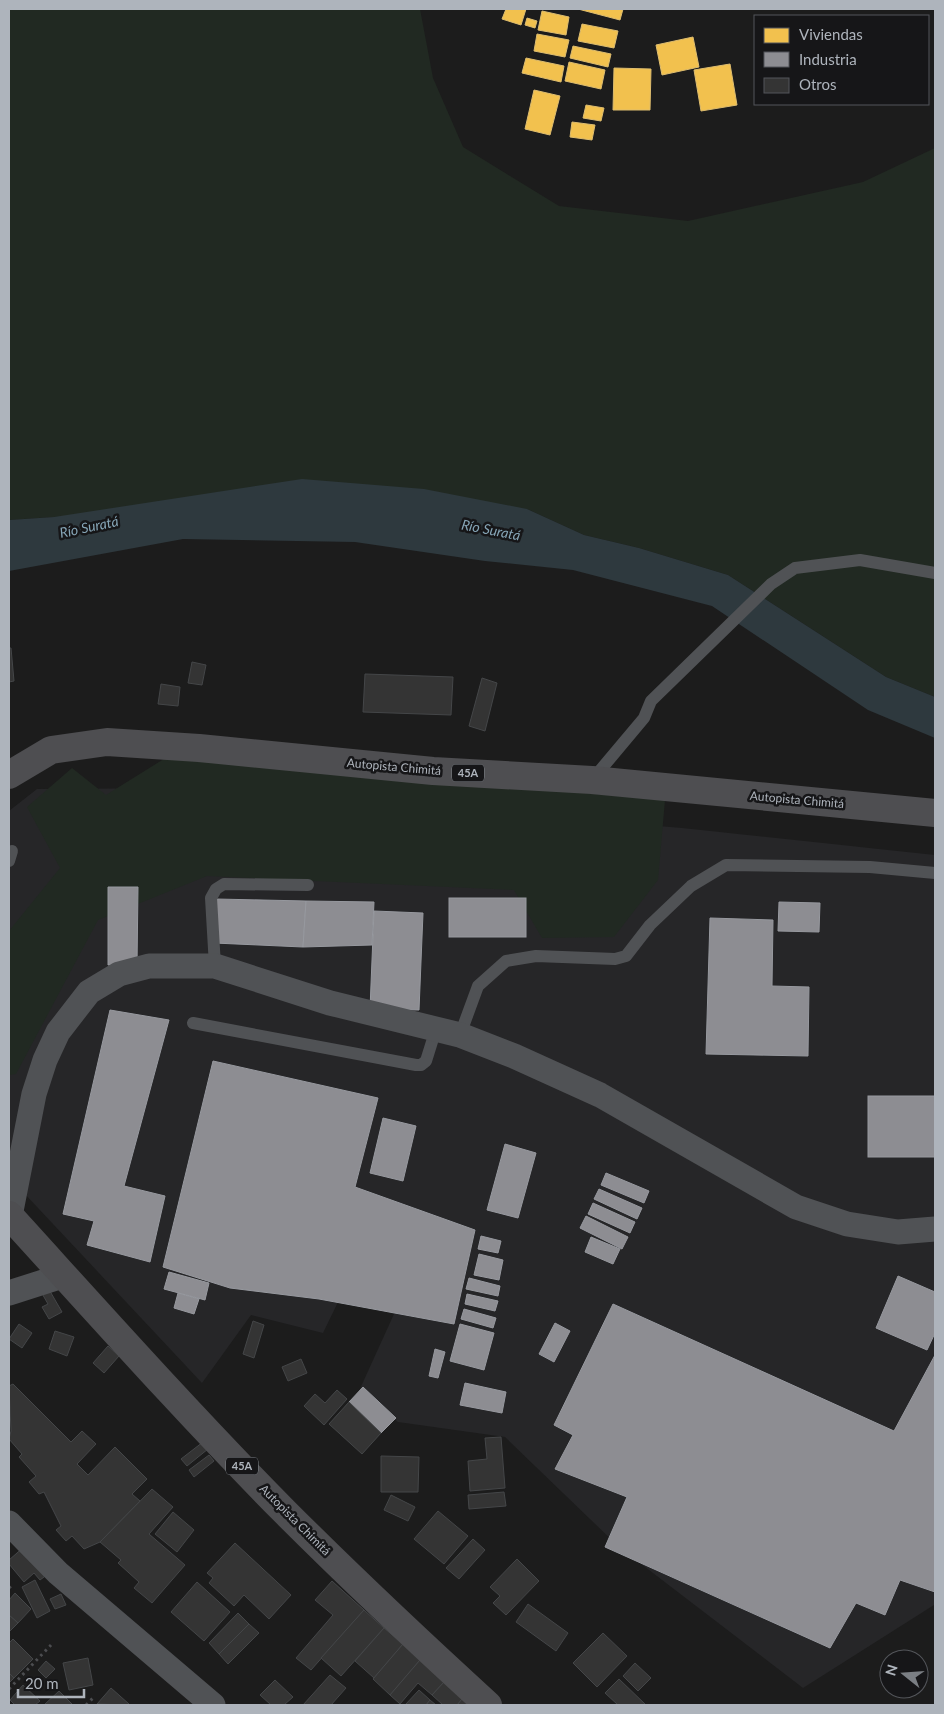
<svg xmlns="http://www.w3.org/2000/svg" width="944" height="1714" font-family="Lato,sans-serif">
  <rect width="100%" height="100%" fill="#1c1c1c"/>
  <!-- built -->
  <polygon fill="#262628" points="206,788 682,828 935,855 934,1605 803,1688 619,1547 505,1437 398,1422 359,1391 394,1314 339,1300 323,1333 251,1315 202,1383 9,1177 9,811 37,789"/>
  <!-- green -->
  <g fill="#212922">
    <polygon points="9,9 420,9 433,78 463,147 559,206 688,221 863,182 935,148 935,697 886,677 728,575 639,548 584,535 527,509 54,517 9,520"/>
    <polygon points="167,757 665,800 658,880 614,937 542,938 514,890 207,876 98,920 16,1074 9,1075 9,931 60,868 27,807 72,768 106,795"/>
  </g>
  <!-- water -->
  <polygon fill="#2e393e" points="302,479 424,489 527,509 584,535 639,548 728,575 886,677 935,697 935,738 868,710 712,606 573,570 485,561 355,542 183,539 9,571 9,520 54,517"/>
  <!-- homes -->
  <g fill="#f2c14e" stroke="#debd6f">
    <polygon points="506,9 526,9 521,25 502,19"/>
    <polygon points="578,9 623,9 620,20"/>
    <polygon points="542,11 569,17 566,35 538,30"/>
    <polygon points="527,18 537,21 535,28 525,25"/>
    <polygon points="582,24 618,31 614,48 578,41"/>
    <polygon points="537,34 569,40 565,57 534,51"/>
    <polygon points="693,37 699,67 662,75 656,45"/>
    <polygon points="573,46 611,54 608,67 570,58"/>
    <polygon points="526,58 564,66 561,82 522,73"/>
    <polygon points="569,62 605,70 601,89 565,81"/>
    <polygon points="730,64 737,105 701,111 694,70"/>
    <polygon points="614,68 651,69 650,110 613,110"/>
    <polygon points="534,90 560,96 550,135 525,129"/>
    <polygon points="586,105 604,108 601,121 583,118"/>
    <polygon points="572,122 595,125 592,140 570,137"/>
  </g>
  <!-- industry -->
  <g fill="#8d8d92" stroke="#97999f">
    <polygon points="108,887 138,887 137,965 108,965"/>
    <rect x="449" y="898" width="77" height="39"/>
    <polygon points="216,899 306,901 303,947 214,943"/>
    <polygon points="306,901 374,902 372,945 303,947"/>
    <polygon points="779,902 820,903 819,932 778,931"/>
    <polygon points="374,911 423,913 419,1010 370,1009"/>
    <polygon points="710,918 773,920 772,986 809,987 808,1056 706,1054"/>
    <polygon points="110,1010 169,1020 124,1186 165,1196 150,1262 87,1245 94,1221 63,1214"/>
    <polygon points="213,1061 378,1098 355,1187 475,1230 454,1324 319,1299 230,1288 163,1267"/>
    <rect x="868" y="1096" width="67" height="61"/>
    <polygon points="383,1118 416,1126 403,1181 370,1173"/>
    <polygon points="505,1144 536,1153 518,1218 487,1210"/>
    <polygon points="606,1173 649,1191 644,1203 601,1185"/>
    <polygon points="599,1189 642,1208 637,1219 594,1199"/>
    <polygon points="593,1203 635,1222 630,1233 588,1214"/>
    <polygon points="586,1216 628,1237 622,1249 580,1228"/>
    <polygon points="481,1236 501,1241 498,1253 478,1249"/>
    <polygon points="591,1237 620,1249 613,1264 585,1252"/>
    <polygon points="479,1254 503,1260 499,1280 474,1275"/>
    <polygon points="169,1272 209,1283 205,1300 164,1289"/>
    <polygon points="898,1276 935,1292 935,1333 927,1350 876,1328"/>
    <polygon points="469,1278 500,1286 498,1296 466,1289"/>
    <polygon points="178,1293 199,1299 194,1314 174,1308"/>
    <polygon points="467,1294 498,1301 495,1311 465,1304"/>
    <polygon points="613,1304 894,1431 935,1355 935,1592 900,1580 885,1615 856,1603 830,1648 605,1547 627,1497 555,1469 573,1435 554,1425"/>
    <polygon points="464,1309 496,1318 493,1328 461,1319"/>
    <polygon points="555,1323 570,1331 554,1362 539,1354"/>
    <polygon points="460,1324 494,1333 484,1370 450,1361"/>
    <polygon points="435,1349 445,1352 438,1378 429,1376"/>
    <polygon points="465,1383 506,1392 502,1413 460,1405"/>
    <polygon points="363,1387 396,1418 381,1433 349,1402"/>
  </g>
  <!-- building -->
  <g fill="#343434" stroke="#444648">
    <polygon points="9,648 11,648 14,681 9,682"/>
    <polygon points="192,662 206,665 202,685 188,683"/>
    <polygon points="365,674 453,677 451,715 363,712"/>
    <polygon points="482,678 497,683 485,731 469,726"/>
    <polygon points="161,684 180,687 178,706 158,704"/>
    <polygon points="47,1286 62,1312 49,1319 42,1307 48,1304 40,1290"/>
    <polygon points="253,1321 264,1325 254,1358 243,1354"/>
    <polygon points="19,1324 32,1333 22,1348 9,1339"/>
    <polygon points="55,1331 74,1337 67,1356 49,1349"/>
    <polygon points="108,1346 119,1356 104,1373 93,1363"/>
    <polygon points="301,1359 307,1373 288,1381 282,1367"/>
    <polygon points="13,1384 71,1442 82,1431 96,1444 77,1464 88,1475 115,1447 147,1479 132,1494 140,1501 100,1542 84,1549 72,1536 66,1541 56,1530 61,1526 44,1492 39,1494 29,1482 36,1476 19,1457 22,1454 9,1439 11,1431 9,1386"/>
    <polygon points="337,1390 347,1399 324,1425 304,1406 315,1394 325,1403"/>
    <polygon points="349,1402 381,1433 362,1454 329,1424"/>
    <polygon points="501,1437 505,1488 470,1491 468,1461 487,1459 485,1438"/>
    <polygon points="203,1442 208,1449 187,1466 181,1459"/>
    <polygon points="209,1455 214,1461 194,1477 189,1470"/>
    <polygon points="381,1456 419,1457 418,1492 381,1492"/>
    <polygon points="152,1489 173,1507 149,1534 185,1565 152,1603 134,1588 139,1582 118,1563 121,1560 100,1542"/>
    <polygon points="504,1492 506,1506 469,1509 468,1495"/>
    <polygon points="391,1495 415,1507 408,1521 384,1510"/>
    <polygon points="438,1511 468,1536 444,1564 414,1539"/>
    <polygon points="173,1512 194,1530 177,1552 155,1534"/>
    <polygon points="473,1539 485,1550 459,1579 446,1568"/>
    <polygon points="235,1543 291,1595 269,1619 244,1595 234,1606 209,1583 213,1578 207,1573"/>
    <polygon points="25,1546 48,1574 40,1580 34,1573 24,1582 9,1564 9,1560"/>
    <polygon points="517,1559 539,1581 506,1615 493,1603 500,1596 490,1587"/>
    <polygon points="35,1580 50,1611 37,1618 22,1587"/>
    <polygon points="332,1581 364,1610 311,1670 296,1658 333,1615 315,1600"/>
    <polygon points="197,1582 230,1612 204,1641 171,1612"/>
    <polygon points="15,1593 31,1609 18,1623 9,1615 9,1600"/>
    <polygon points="61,1594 66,1605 55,1609 50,1599"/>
    <polygon points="528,1604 568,1633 556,1651 516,1622"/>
    <polygon points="364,1610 384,1628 341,1676 321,1658"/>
    <polygon points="238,1613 249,1624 219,1654 209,1643"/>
    <polygon points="9,1615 18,1623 9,1632"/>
    <polygon points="249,1624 259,1633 228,1664 219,1654"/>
    <polygon points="384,1628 403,1644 374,1678 355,1661"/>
    <polygon points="603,1633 627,1656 597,1687 573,1663"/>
    <polygon points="13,1639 33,1659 14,1678 9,1673 9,1643"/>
    <polygon points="403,1644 420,1660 390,1695 373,1679"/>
    <polygon points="88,1658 93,1685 69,1690 63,1663"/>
    <polygon points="420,1660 445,1681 432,1695 418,1683 400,1704 390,1695"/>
    <polygon points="46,1661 55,1669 46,1678 38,1670"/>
    <polygon points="635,1663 651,1678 638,1691 623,1676"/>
    <polygon points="9,1673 14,1678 9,1683"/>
    <polygon points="330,1675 346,1688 331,1705 303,1705"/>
    <polygon points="619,1679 646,1705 618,1705 605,1693"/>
    <polygon points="275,1680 293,1697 284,1705 271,1705 260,1695"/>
    <polygon points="445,1681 463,1698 457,1705 443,1705 432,1695"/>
    <polygon points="23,1685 40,1701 35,1705 15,1705 10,1700"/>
    <polygon points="111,1688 129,1704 127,1705 97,1704"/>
    <polygon points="419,1690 430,1700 426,1705 405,1705"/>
    <polygon points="59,1691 73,1705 44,1705"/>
    <polygon points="463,1698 472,1705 457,1705"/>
    <polygon points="430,1700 436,1705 426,1705"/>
  </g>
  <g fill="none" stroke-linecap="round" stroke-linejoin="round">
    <!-- path -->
    <g stroke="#4c4d50" stroke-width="3" stroke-dasharray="2.5 4" stroke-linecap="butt">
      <polyline points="9,1588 13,1584"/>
      <polyline points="9,1689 51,1645"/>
      <polyline points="86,1705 95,1696"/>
    </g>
    <!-- service -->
    <g stroke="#505255" stroke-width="12">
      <polyline points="592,780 644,718 651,701 771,584 795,568 860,560 935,573"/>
      <polyline points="9,861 12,851"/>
      <polyline points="215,966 211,898 216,889 224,884 308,885"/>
      <polyline points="193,1023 416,1065 421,1065 426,1061 436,1029"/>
      <polyline points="460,1035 478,986 506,961 536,956 615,959 626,956 650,925 691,886 726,865 870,867 935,873"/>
    </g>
    <!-- minor -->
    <g stroke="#505255" stroke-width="25">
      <polyline points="9,1221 34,1094 45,1060 58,1032 89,992 119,974 149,966 215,966 330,1003 460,1035 514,1056 600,1095 796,1207 847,1224 898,1232 935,1229"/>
      <polyline points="9,1293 62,1276"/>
      <polyline points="9,1523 58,1573 213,1705"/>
    </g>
    <!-- trunk -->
    <g stroke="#4e4e51" stroke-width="28">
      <polyline points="9,775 51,750 107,742 199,748 433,771 592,780 935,813"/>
      <path d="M9 1215C100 1315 190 1416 285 1512 351 1578 419 1642 488 1705"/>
    </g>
  </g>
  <g text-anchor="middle" stroke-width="5" stroke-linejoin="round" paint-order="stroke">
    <!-- shield labels -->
    <g fill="#161618" stroke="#80858b" stroke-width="1">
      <rect x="452" y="764.5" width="32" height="17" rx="4"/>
      <rect x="226" y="1457.5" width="32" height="17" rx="4"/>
    </g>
    <g font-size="11" font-weight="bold" fill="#aeb4bc">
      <text x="468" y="777">45A</text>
      <text x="242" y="1470">45A</text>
    </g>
    <!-- street labels -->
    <g font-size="12" fill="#aeb4bc" stroke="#161618">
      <text transform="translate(394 767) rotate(5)" y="4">Autopista Chimitá</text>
      <text transform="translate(797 800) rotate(5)" y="4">Autopista Chimitá</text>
      <text transform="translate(295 1520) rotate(45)" y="4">Autopista Chimitá</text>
    </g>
    <!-- water labels -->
    <g font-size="14" font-style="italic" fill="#86a5b6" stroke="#161618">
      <text transform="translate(89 527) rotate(-12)" y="5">Río Suratá</text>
      <text transform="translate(491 530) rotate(11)" y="5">Río Suratá</text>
    </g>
  </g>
  <!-- border -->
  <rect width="944" height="1714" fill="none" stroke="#aeb4bc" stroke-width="20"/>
  <!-- legend -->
  <rect x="754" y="15" width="175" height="90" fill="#161618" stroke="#53555a"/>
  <rect x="764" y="28" width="25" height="15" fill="#f2c14e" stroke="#53555a"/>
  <text x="799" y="40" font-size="15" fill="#aeb4bc">Viviendas</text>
  <rect x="764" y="52" width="25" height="15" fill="#8d8d92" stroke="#53555a"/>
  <text x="799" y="65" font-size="15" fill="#aeb4bc">Industria</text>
  <rect x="764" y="78" width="25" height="15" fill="#343434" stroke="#53555a"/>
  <text x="799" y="90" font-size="15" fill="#aeb4bc">Otros</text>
  <!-- north arrow -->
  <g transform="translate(904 1674) rotate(287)"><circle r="24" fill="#161618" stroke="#53555a"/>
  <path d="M0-4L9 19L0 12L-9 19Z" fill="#7b7f84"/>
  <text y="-8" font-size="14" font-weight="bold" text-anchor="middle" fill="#aeb4bc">N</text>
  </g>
  <!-- scale -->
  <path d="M18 1689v8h66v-8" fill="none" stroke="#aeb4bc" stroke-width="2.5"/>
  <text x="25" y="1689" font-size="15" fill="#aeb4bc" stroke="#161618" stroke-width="4" paint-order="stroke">20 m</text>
</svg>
